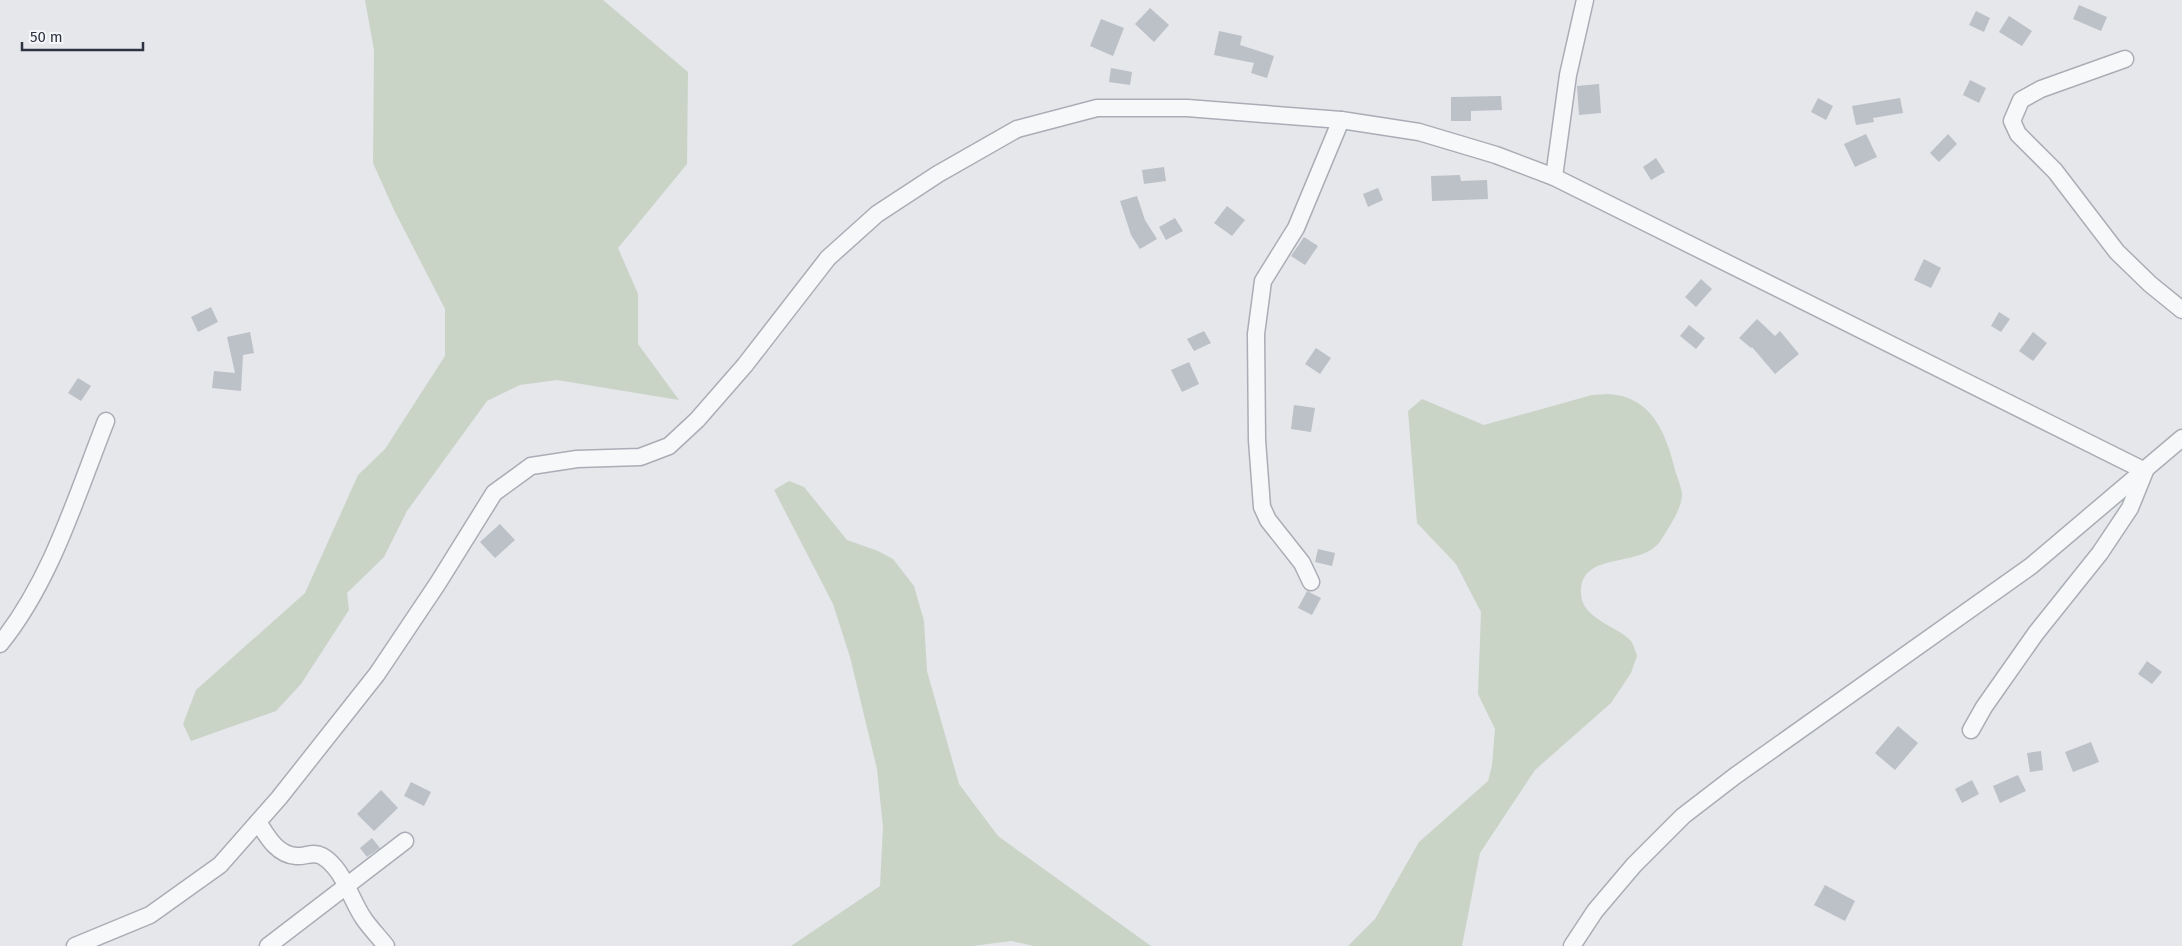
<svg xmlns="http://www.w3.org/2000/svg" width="2182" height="946" font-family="'Fira Sans',sans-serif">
  <rect width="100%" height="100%" fill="#e5e7eb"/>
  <!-- green -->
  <g fill="#c9d4c7">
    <polygon points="365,0 603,0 688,72 687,164 618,248 638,294 638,344 679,400 557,380 520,385 487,401 407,511 384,557 347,593 349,610 301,684 276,711 191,741 183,724 196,690 305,593 358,475 385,449 445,356 445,309 394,210 373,163 374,50"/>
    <path d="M1609 394C1652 397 1666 433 1675 470 1677 477 1682 488 1682 496 1681 510 1668 529 1661 540 1642 570 1579 549 1581 594 1582 618 1614 625 1629 639 1633 642 1635 650 1637 656L1631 673 1611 703 1535 770 1480 853 1462 946H1348L1375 919 1419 842 1488 781 1492 765 1495 729 1478 694 1481 612 1456 564 1417 523 1408 411 1422 399 1484 425 1592 395Z"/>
    <polygon points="789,481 804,487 847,540 878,551 893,559 914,586 924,621 927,671 959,784 998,836 1151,946 1034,946 1011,941 973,946 791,946 880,886 883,827 877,769 850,657 833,604 774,490"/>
  </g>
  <!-- building -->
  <g fill="#bcc0c7">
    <polygon points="2079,5 2107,17 2101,31 2073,19"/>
    <polygon points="1150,8 1169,25 1154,42 1135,24"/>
    <polygon points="1976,11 1990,18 1984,32 1969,25"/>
    <polygon points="2009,16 2032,31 2022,46 1999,32"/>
    <polygon points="1101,19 1124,28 1113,56 1090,46"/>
    <polygon points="1219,31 1242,36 1240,45 1274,56 1267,78 1251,73 1254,63 1214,55"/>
    <polygon points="1111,68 1132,72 1130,85 1109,82"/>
    <polygon points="1970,80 1986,88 1979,103 1963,95"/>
    <polygon points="1599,84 1601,113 1579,115 1577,86"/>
    <polygon points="1501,96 1502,110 1471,111 1471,121 1451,121 1451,97"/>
    <polygon points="1818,98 1833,106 1826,120 1811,112"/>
    <polygon points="1900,98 1903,113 1873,118 1874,122 1856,125 1852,106"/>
    <polygon points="1866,134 1877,157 1855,167 1844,144"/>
    <polygon points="1948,134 1957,144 1939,162 1930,153"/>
    <polygon points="1656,158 1665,172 1651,180 1643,167"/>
    <polygon points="1164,167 1166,181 1144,184 1142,170"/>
    <polygon points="1460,175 1461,181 1487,180 1488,199 1432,201 1431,176"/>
    <polygon points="1378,188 1383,200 1368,207 1363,194"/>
    <polygon points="1137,196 1145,220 1157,239 1140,249 1131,235 1120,201"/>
    <polygon points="1227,206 1245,220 1232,236 1214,223"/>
    <polygon points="1175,218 1183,231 1166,240 1159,227"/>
    <polygon points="1304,237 1318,246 1305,265 1291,256"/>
    <polygon points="1924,259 1941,268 1931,288 1914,280"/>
    <polygon points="1701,279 1712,289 1696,307 1685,297"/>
    <polygon points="211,307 218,322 198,332 191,317"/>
    <polygon points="1999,312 2010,319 2001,332 1991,326"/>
    <polygon points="1757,319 1775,336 1780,331 1799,354 1775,374 1752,347 1751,348 1739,338"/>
    <polygon points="1689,325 1705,338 1696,349 1680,336"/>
    <polygon points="1204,331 1211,343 1194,351 1187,339"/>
    <polygon points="250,332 254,353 243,355 241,391 212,388 214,371 235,373 227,337"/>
    <polygon points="2033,332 2047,343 2033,361 2019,351"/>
    <polygon points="1316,348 1331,358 1320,374 1305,364"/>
    <polygon points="1189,362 1199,384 1182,392 1171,370"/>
    <polygon points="78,378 91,386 81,401 68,393"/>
    <polygon points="1294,405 1315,408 1311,432 1291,429"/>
    <polygon points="500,524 515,540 495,558 480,542"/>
    <polygon points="1318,549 1335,553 1332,566 1315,562"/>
    <polygon points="1307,591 1321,598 1312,615 1298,608"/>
    <polygon points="2147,661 2162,672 2152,684 2138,674"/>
    <polygon points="1898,726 1918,743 1895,770 1875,753"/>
    <polygon points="2091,742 2099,762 2073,772 2065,752"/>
    <polygon points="2041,751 2043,770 2030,772 2027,753"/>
    <polygon points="2018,775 2026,791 2000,803 1993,786"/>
    <polygon points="1972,780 1979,794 1962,803 1955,789"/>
    <polygon points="411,782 431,792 424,806 404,796"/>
    <polygon points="381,790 398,808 374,831 357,814"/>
    <polygon points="372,838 380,848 367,857 360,848"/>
    <polygon points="1825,885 1855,901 1845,921 1814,905"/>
  </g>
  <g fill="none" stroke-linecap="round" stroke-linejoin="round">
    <!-- minor casing -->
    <g stroke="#aaadb5" stroke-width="19">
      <g id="minor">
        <polyline points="2125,59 2041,89 2021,100 2012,121 2018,134 2055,171 2117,252 2150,284 2182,310"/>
        <polyline points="1554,177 1568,75 1585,0"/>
        <polyline points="1311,582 1302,563 1268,520 1262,507 1257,440 1256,334 1263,281 1296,228 1341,120"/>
        <path d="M0 644C51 581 76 497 106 421"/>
        <path d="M258 822C267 836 277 855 296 856 305 857 313 851 322 856 344 869 350 899 364 919 371 929 379 937 386 946"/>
        <polyline points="75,946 150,915 220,865 279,798 377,674 438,583 494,493 531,466 577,459 640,457 669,446 697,420 745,365 828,258 877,214 938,174 1017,129 1097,108 1187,108 1341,120 1419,132 1496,155 1554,177 2145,471 2130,508 2100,553 2036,633 1984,707 1971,730"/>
        <polyline points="268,946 405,841"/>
        <polyline points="1572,946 1595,911 1634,865 1683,816 1735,776 2031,566 2182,438"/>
      </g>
    </g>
    <!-- minor -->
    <use href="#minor" stroke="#f7f8fa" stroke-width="16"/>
  </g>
  <!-- scale -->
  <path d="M22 42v8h121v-8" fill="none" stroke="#2e3342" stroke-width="2.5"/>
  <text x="30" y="42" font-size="15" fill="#2e3342" stroke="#f4f6f8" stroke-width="4" paint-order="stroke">50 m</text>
</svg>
